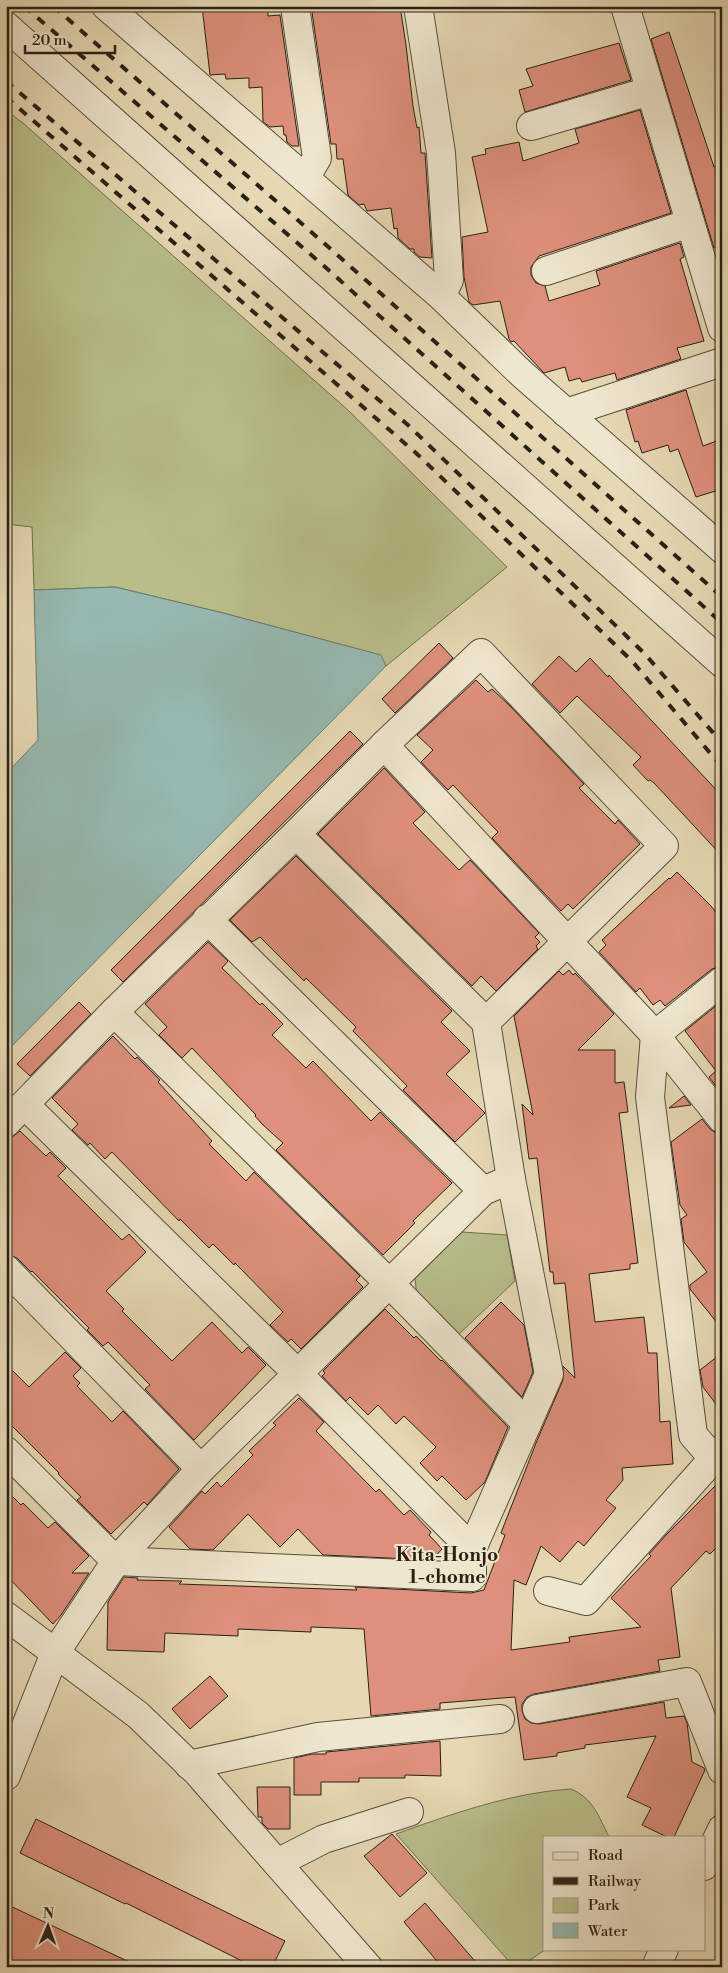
<svg xmlns="http://www.w3.org/2000/svg" width="728" height="1973" font-family="'Libre Bodoni',serif">
  <rect width="100%" height="100%" fill="#e5d8b2"/>
  <filter id="stains"><feTurbulence type="fractalNoise" baseFrequency=".004" numOctaves="4"/><feColorMatrix values="0 0 0 0 .2 0 0 0 0 .09 0 0 0 0 .02 0 0 0 .5 -.17"/></filter>
  <radialGradient id="worn" r=".72"><stop offset=".6" stop-color="#630" stop-opacity="0"/><stop offset="1" stop-color="#630" stop-opacity=".3"/></radialGradient>
  <!-- green -->
  <g fill="#b8be89" stroke="#706f50">
    <polygon points="6,110 24,124 349,411 507,567 386,666 380,655 223,613 115,587 34,590 32,527 6,524"/>
    <polygon points="462,1232 507,1235 515,1281 457,1336 417,1298 415,1278"/>
    <path d="M571 1789C593 1798 599 1817 609 1837H544V1949H546L520 1967H514L396 1834C452 1814 510 1793 571 1789Z"/>
  </g>
  <!-- water -->
  <polygon fill="#96b9b0" stroke="#6a7c72" points="115,587 223,613 381,655 386,666 6,1052 6,774 38,740 34,590"/>
  <!-- building -->
  <g fill="#dd907b" stroke="#292016">
    <polygon points="202,6 268,6 268,16 280,15 299,146 292,146 287,142 286,135 284,135 283,126 270,127 263,122 262,87 249,88 249,78 226,79 225,74 210,75"/>
    <polygon points="332,6 400,6 406,45 413,106 417,128 419,127 421,153 425,153 432,258 420,257 414,252 414,249 410,249 398,238 397,228 394,229 391,208 367,211 364,204 359,205 348,195 343,159 337,159 336,144 331,144 312,12 332,10"/>
    <polygon points="669,32 714,167 722,165 722,246 714,248 651,39"/>
    <polygon points="619,43 631,80 525,112 519,90 533,86 526,69"/>
    <polygon points="640,110 671,213 539,256 531,267 531,275 536,283 545,286 549,301 600,285 596,271 680,243 684,257 680,259 704,341 677,348 681,359 617,380 615,373 582,382 580,378 569,381 565,367 544,373 514,341 511,342 509,339 500,301 473,305 469,302 464,277 462,237 488,232 472,157 486,154 485,149 519,142 523,161 579,143 575,129"/>
    <polygon points="686,390 703,446 722,439 722,489 696,497 678,449 670,452 668,445 642,453 638,441 635,442 626,410"/>
    <polygon points="439,643 453,658 395,713 382,699"/>
    <polygon points="559,656 576,672 590,658 608,677 609,675 722,796 722,856 654,783 650,780 648,781 633,765 641,757 577,696 560,713 532,684"/>
    <polygon points="476,680 488,692 492,689 510,706 584,784 579,788 615,824 618,820 640,844 573,909 568,904 561,911 492,838 498,832 453,785 448,790 421,762 433,750 417,735"/>
    <polygon points="350,731 363,744 123,982 111,970"/>
    <polygon points="384,768 425,812 413,823 459,870 470,860 539,933 535,937 540,942 536,946 538,949 496,991 481,976 472,986 318,834"/>
    <polygon points="296,856 452,1011 441,1022 470,1051 446,1074 485,1113 455,1142 403,1090 407,1086 353,1031 356,1027 306,978 304,981 260,937 252,942 230,920"/>
    <polygon points="677,872 711,906 722,920 722,966 712,969 665,1006 660,1000 653,1005 640,988 636,992 599,952 606,945 602,940 669,878 670,879"/>
    <polygon points="208,942 228,961 222,968 260,1005 262,1003 283,1024 272,1035 306,1068 313,1061 371,1121 380,1112 452,1183 413,1221 415,1223 383,1255 276,1150 283,1143 263,1125 255,1116 256,1115 192,1048 182,1058 159,1035 167,1027 145,1004"/>
    <polygon points="569,970 573,975 575,973 614,1014 578,1050 615,1050 615,1083 624,1082 628,1112 619,1113 638,1263 630,1264 630,1269 589,1274 595,1322 644,1317 648,1353 657,1353 660,1422 670,1421 673,1464 622,1468 623,1480 606,1500 616,1508 584,1546 578,1541 560,1562 541,1546 526,1585 514,1580 511,1650 570,1642 569,1637 641,1627 611,1598 651,1556 649,1554 667,1534 722,1479 722,1542 710,1554 706,1551 671,1588 680,1657 658,1660 660,1671 534,1694 527,1697 522,1704 522,1711 525,1719 531,1723 539,1724 664,1702 666,1718 684,1716 687,1723 692,1762 704,1768 705,1770 674,1837 667,1837 642,1825 651,1808 627,1797 656,1736 585,1745 585,1748 557,1753 557,1756 524,1760 515,1697 440,1703 440,1709 371,1716 364,1629 311,1627 311,1632 238,1629 238,1636 165,1633 164,1652 107,1650 108,1602 124,1577 138,1578 137,1580 182,1581 179,1584 357,1590 355,1587 471,1593 484,1590 505,1535 501,1533 536,1443 563,1380 563,1366 575,1378 565,1283 554,1284 553,1272 550,1272 537,1158 529,1159 522,1104 533,1115 514,1016 559,971 563,975"/>
    <polygon points="722,1001 722,1094 709,1077 716,1071 685,1031"/>
    <polygon points="79,1002 91,1014 30,1076 17,1064"/>
    <polygon points="113,1036 135,1059 137,1057 160,1080 158,1082 212,1141 209,1144 246,1181 254,1172 360,1276 356,1280 363,1287 301,1349 291,1339 288,1342 270,1325 283,1312 235,1263 234,1265 213,1244 209,1248 180,1219 179,1221 112,1152 105,1159 90,1143 88,1145 72,1130 78,1124 52,1098"/>
    <polygon points="684,1096 691,1105 669,1108"/>
    <polygon points="702,1119 710,1129 716,1133 722,1134 722,1329 690,1289 690,1285 707,1272 684,1242 681,1219 687,1215 680,1205 671,1142"/>
    <polygon points="20,1131 46,1156 50,1152 66,1168 58,1176 122,1240 129,1234 146,1252 106,1291 124,1309 122,1311 172,1361 212,1322 242,1353 248,1347 266,1365 194,1440 145,1389 150,1385 108,1342 103,1346 87,1330 89,1328 32,1271 31,1272 17,1258 6,1254 6,1138 11,1138"/>
    <polygon points="501,1302 524,1325 533,1372 522,1397 465,1338"/>
    <polygon points="385,1309 414,1338 416,1336 441,1361 442,1360 508,1427 485,1482 466,1500 442,1476 437,1481 420,1463 436,1447 404,1416 396,1424 378,1405 368,1415 350,1397 346,1401 322,1376 325,1373 323,1371"/>
    <polygon points="65,1352 81,1368 73,1376 80,1383 77,1386 112,1422 123,1411 179,1469 147,1505 144,1502 111,1534 77,1500 81,1497 58,1474 59,1473 6,1420 6,1364 29,1387"/>
    <polygon points="722,1353 722,1412 703,1387 700,1370"/>
    <polygon points="299,1398 324,1422 316,1431 376,1492 379,1489 404,1515 410,1510 431,1532 429,1535 442,1549 432,1560 323,1555 298,1529 280,1547 248,1514 213,1550 190,1549 169,1527 202,1491 205,1494 217,1482 221,1487 253,1455 249,1451 276,1425 273,1423"/>
    <polygon points="6,1490 21,1505 23,1503 48,1528 55,1522 89,1556 72,1573 89,1573 61,1615 53,1624 6,1575"/>
    <polygon points="210,1676 228,1696 190,1729 172,1709"/>
    <polygon points="440,1741 441,1776 405,1775 405,1778 359,1778 359,1782 321,1782 321,1795 294,1795 294,1758 312,1754 326,1754 326,1752"/>
    <polygon points="257,1787 290,1787 290,1829 268,1829 262,1823 262,1817 258,1817"/>
    <polygon points="36,1819 285,1941 272,1967 254,1967 126,1903 125,1904 20,1853"/>
    <polygon points="392,1834 427,1873 400,1897 364,1856"/>
    <polygon points="425,1903 480,1967 442,1967 404,1922"/>
    <polygon points="6,1904 140,1967 6,1967"/>
  </g>
  <g fill="none" stroke-linecap="round" stroke-linejoin="round">
    <!-- minor casing -->
    <g stroke="#584e3d" stroke-width="30">
      <g id="minor">
        <polyline points="106,6 441,296 522,374 722,549"/>
        <polyline points="295,6 317,158 305,178"/>
        <polyline points="418,6 441,153 449,280 441,296"/>
        <polyline points="625,6 722,328"/>
        <polyline points="6,26 722,663"/>
        <polyline points="531,126 650,91"/>
        <polyline points="546,271 690,223"/>
        <polyline points="566,413 722,362"/>
        <polyline points="384,745 655,1035 722,1119"/>
        <polyline points="296,834 486,1022"/>
        <polyline points="207,919 483,1191"/>
        <polyline points="114,1012 390,1284 527,1424"/>
        <polyline points="25,1105 298,1374 472,1549"/>
        <polyline points="6,1123 114,1012 296,834 384,745 481,653 664,846 486,1022 511,1179 549,1374 472,1549 472,1577 116,1561 6,1451"/>
        <polyline points="6,1269 201,1469"/>
        <polyline points="713,1458 693,1435 650,1097 655,1035 722,981"/>
        <polyline points="548,1591 586,1601 722,1449"/>
        <polyline points="6,1616 138,1715 198,1773 368,1967"/>
        <polyline points="537,1709 687,1682 722,1770"/>
        <polyline points="189,1765 318,1737 500,1719"/>
        <polyline points="6,1776 55,1653 116,1561 201,1469 483,1191 511,1179"/>
        <polyline points="277,1863 324,1839 409,1812"/>
        <polyline points="704,1866 722,1829"/>
        <polyline points="656,1967 664,1949"/>
      </g>
    </g>
    <!-- minor -->
    <use href="#minor" stroke="#eee6cd" stroke-width="28"/>
    <!-- rail -->
    <g stroke="#292016" stroke-width="4" stroke-dasharray="9 9" stroke-linecap="butt">
      <polyline points="24,6 324,266 722,623"/>
      <polyline points="53,6 333,251 722,597"/>
      <polyline points="6,81 408,425 644,653 722,743"/>
      <polyline points="6,97 416,453 632,661 722,767"/>
    </g>
  </g>
  <g text-anchor="middle" stroke-width="4" stroke-linejoin="round" paint-order="stroke">
    <!-- neighbourhood labels -->
    <g font-size="19" font-weight="bold" fill="#292016" stroke="#eee6cd">
      <text x="447" y="1561">Kita-Honjo<tspan x="447" dy="22">1-chome</tspan></text>
    </g>
  </g>
  <!-- margin -->
  <rect width="728" height="1973" fill="none" stroke="#e5d8b2" stroke-width="25"/>
  <rect x="8" y="8" width="713" height="1958" fill="none" stroke="#292016" stroke-width="2.5"/>
  <rect x="12" y="12" width="703" height="1948" fill="none" stroke="#292016"/>
  <!-- legend -->
  <rect x="543" y="1836" width="162" height="115" fill="#eee6cd" stroke="#9f9784"/>
  <rect x="553" y="1852" width="25" height="8" fill="#eee6cd" stroke="#9f9784"/>
  <text x="588" y="1860" font-size="15" fill="#292016">Road</text>
  <rect x="553" y="1877" width="25" height="8" fill="#292016" stroke="#9f9784"/>
  <text x="588" y="1886" font-size="15" fill="#292016">Railway</text>
  <rect x="553" y="1898" width="25" height="15" fill="#b8be89" stroke="#9f9784"/>
  <text x="588" y="1910" font-size="15" fill="#292016">Park</text>
  <rect x="553" y="1923" width="25" height="15" fill="#96b9b0" stroke="#9f9784"/>
  <text x="588" y="1936" font-size="15" fill="#292016">Water</text>
  <!-- north arrow -->
  <g transform="translate(48 1926) rotate(2)" stroke="#eee6cd" stroke-width="4" paint-order="stroke">
  <path d="M0-4L9 19L0 12L-9 19Z" fill="#292016"/>
  <text y="-8" font-size="14" font-weight="bold" text-anchor="middle" fill="#292016">N</text>
  </g>
  <!-- scale -->
  <path d="M25 45v8h90v-8" fill="none" stroke="#292016" stroke-width="2.5"/>
  <text x="32" y="45" font-size="15" fill="#292016" stroke="#eee6cd" stroke-width="4" paint-order="stroke">20 m</text>
  <rect width="100%" height="100%" filter="url(#stains)"/>
  <rect width="100%" height="100%" fill="url(#worn)"/>
</svg>
